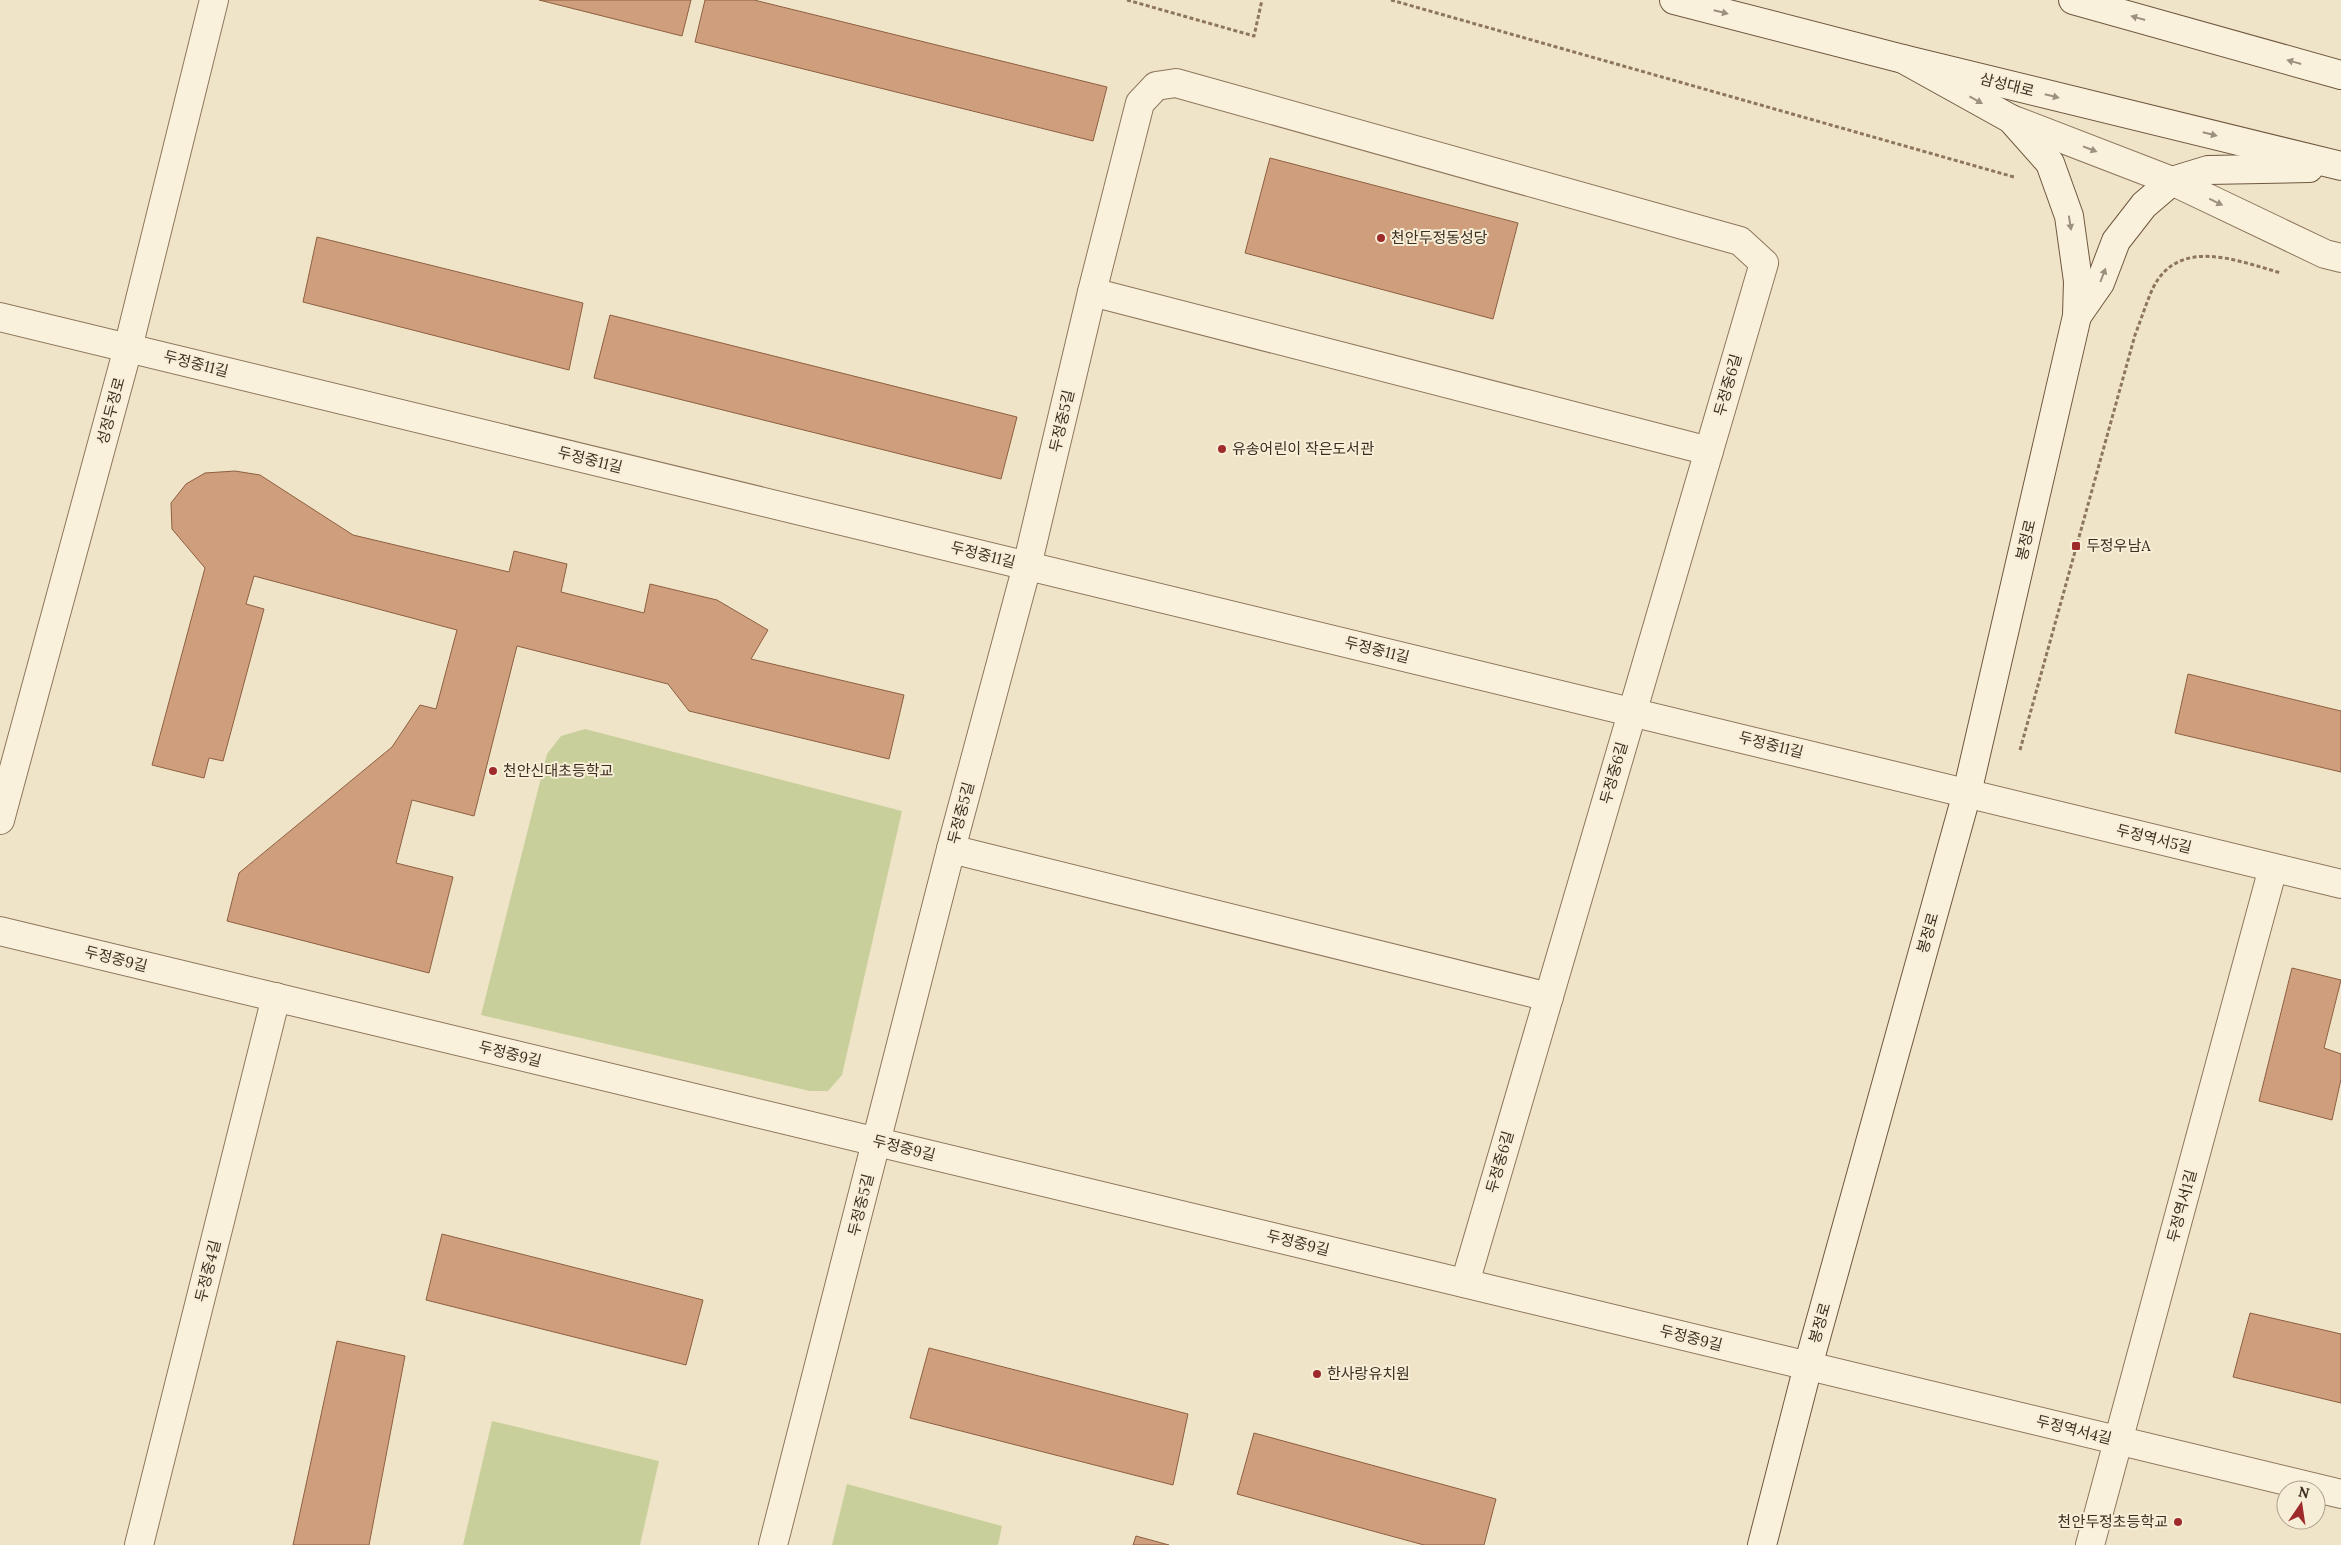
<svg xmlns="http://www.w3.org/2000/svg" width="2341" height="1545" font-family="Lora,'Noto Sans KR',serif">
  <rect width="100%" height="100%" fill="#f0e4c8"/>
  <!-- green -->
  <g fill="#c9cf9b">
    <polygon points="585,729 902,811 842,1075 828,1091 810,1091 481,1015 547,754 561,736"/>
    <polygon points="492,1421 659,1461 640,1545 463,1545"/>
    <polygon points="847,1484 1002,1526 998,1545 832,1545"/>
  </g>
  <!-- building -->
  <g fill="#cf9f7d" stroke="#8d5f41">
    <polygon points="539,0 691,0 682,36"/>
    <polygon points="705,0 754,0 1107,87 1093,141 695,42"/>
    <polygon points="1270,158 1518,223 1493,319 1245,253"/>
    <polygon points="317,237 583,303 569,370 303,302"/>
    <polygon points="610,315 1017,417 1001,479 594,378"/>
    <polygon points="235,471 260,475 353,535 509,572 514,551 567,564 561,592 644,613 650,584 717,600 768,630 751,659 904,695 889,759 689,711 668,684 517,646 474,816 412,800 396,863 453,877 429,973 227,921 239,873 392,747 420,705 436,709 457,630 254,576 246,604 264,609 223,761 209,758 204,778 152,765 205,568 172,529 171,503 186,484 205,473"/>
    <polygon points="2188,674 2341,711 2341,772 2175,733"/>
    <polygon points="2292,968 2341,980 2324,1048 2341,1054 2341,1079 2332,1120 2259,1101"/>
    <polygon points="442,1234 703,1300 686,1365 426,1300"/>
    <polygon points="2250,1313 2341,1334 2341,1403 2233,1377"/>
    <polygon points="337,1341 405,1356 369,1545 293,1545"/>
    <polygon points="929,1348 1188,1414 1173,1485 910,1418"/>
    <polygon points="1254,1433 1496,1499 1484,1545 1424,1545 1237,1494"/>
    <polygon points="1136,1536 1169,1545 1133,1545"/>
  </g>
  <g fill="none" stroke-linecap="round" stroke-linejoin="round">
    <!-- street casing -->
    <g stroke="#8d765c" stroke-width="30">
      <g id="street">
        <polyline points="2011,119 2172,181 2325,254 2341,258"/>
        <polyline points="1092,292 1709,451"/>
        <polyline points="0,317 2341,884"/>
        <polyline points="0,820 128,348 214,0"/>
        <polyline points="951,849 1549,997"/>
        <polyline points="0,931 2341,1494"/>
        <polyline points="139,1545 276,997"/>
        <polyline points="773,1545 951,849 1027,566 1092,292 1140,103 1156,86 1176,83 1740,241 1764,263 1465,1283"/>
        <polyline points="2090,1545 2273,868"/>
      </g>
    </g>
    <!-- secondary casing -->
    <g stroke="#6f573f" stroke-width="30">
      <g id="secondary">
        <polyline points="1674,0 1903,59 2341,166"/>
        <polyline points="2073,0 2341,75"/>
        <polyline points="2077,316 2100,283 2116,241 2144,205 2172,181 2208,170 2309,168"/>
        <polyline points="1762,1545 1808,1366 1967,793 2077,316 2078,281 2069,216 2050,163 2011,119 1903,59"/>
      </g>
    </g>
    <!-- path -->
    <g stroke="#8d765c" stroke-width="3" stroke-dasharray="4 2.5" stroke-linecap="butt">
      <polyline points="1127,0 1254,36 1262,0"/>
      <polyline points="1391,0 2014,177"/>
      <path d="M2020 750 2135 335C2141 320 2146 303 2153 288 2179 236 2238 261 2281 273"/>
    </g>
    <!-- street -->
    <use href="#street" stroke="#faf1dc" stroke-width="28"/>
    <!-- secondary -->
    <use href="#secondary" stroke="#faf1dc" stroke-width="28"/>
  </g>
  <!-- one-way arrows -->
  <defs><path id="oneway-solid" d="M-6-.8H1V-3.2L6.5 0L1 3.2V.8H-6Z" transform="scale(1.25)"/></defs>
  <g fill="#9c907e">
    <use href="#oneway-solid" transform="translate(1721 12) rotate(14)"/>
    <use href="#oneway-solid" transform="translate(2138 18) rotate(-164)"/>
    <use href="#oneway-solid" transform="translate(2294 62) rotate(-164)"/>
    <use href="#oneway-solid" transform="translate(2052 96) rotate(14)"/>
    <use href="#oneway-solid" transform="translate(1976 100) rotate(29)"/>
    <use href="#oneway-solid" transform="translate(2210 134) rotate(14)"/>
    <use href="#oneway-solid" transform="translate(2090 149) rotate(21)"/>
    <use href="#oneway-solid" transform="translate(2216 202) rotate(26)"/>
    <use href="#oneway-solid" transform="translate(2070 223) rotate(81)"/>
    <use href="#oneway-solid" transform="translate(2103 275) rotate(-69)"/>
  </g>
  <!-- markers -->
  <g fill="#9e2a2b" stroke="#f7eed8" stroke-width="2">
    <circle cx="1381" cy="238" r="5"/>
    <circle cx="1222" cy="449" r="5"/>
    <rect x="2071" y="541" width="10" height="10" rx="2.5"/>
    <circle cx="493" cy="771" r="5"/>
    <circle cx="1317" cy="1374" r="5"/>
    <circle cx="2178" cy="1522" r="5"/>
  </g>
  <g text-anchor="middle" stroke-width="4" stroke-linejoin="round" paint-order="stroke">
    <!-- street labels -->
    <g font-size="15" fill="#3d2e20" stroke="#f7eed8">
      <text transform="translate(2007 85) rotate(14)" y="5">삼성대로</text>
      <text transform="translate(196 364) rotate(14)" y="5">두정중11길</text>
      <text transform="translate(1728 385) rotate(-74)" y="5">두정중6길</text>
      <text transform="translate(111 411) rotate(-75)" y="5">성정두정로</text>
      <text transform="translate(1062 421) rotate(-77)" y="5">두정중5길</text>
      <text transform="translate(590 460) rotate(14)" y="5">두정중11길</text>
      <text transform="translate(2026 540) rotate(-77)" y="5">봉정로</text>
      <text transform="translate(983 555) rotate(14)" y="5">두정중11길</text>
      <text transform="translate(1377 650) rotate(14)" y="5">두정중11길</text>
      <text transform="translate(1771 745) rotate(14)" y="5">두정중11길</text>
      <text transform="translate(1614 773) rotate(-74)" y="5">두정중6길</text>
      <text transform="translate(961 813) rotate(-75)" y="5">두정중5길</text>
      <text transform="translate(2154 839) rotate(14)" y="5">두정역서5길</text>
      <text transform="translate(1928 933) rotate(-74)" y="5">봉정로</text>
      <text transform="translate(116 959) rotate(14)" y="5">두정중9길</text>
      <text transform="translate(510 1054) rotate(14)" y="5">두정중9길</text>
      <text transform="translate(904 1148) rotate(14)" y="5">두정중9길</text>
      <text transform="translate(1500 1162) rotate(-74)" y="5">두정중6길</text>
      <text transform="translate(861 1205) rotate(-76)" y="5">두정중5길</text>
      <text transform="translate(2182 1206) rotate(-75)" y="5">두정역서1길</text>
      <text transform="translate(1298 1243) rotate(14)" y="5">두정중9길</text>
      <text transform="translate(208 1271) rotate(-76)" y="5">두정중4길</text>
      <text transform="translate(1820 1323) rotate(-74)" y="5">봉정로</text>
      <text transform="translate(1691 1338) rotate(14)" y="5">두정중9길</text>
      <text transform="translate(2074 1430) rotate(14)" y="5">두정역서4길</text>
    </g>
    <!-- poi labels -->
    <g font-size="15" fill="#3d2e20" stroke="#f7eed8" text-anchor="start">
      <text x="1391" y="243">천안두정동성당</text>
      <text x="1232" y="454">유송어린이 작은도서관</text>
      <text x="2086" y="551">두정우남A</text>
      <text x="503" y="776">천안신대초등학교</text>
      <text x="1327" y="1379">한사랑유치원</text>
      <text x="2168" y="1527" text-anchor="end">천안두정초등학교</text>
    </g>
  </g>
  <!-- north arrow -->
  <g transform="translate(2301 1505) rotate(13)"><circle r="24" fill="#f7eed8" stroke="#ada18e"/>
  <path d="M0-4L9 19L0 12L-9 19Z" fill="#9e2a2b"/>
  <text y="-8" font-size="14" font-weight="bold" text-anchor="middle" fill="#3d2e20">N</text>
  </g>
</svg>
